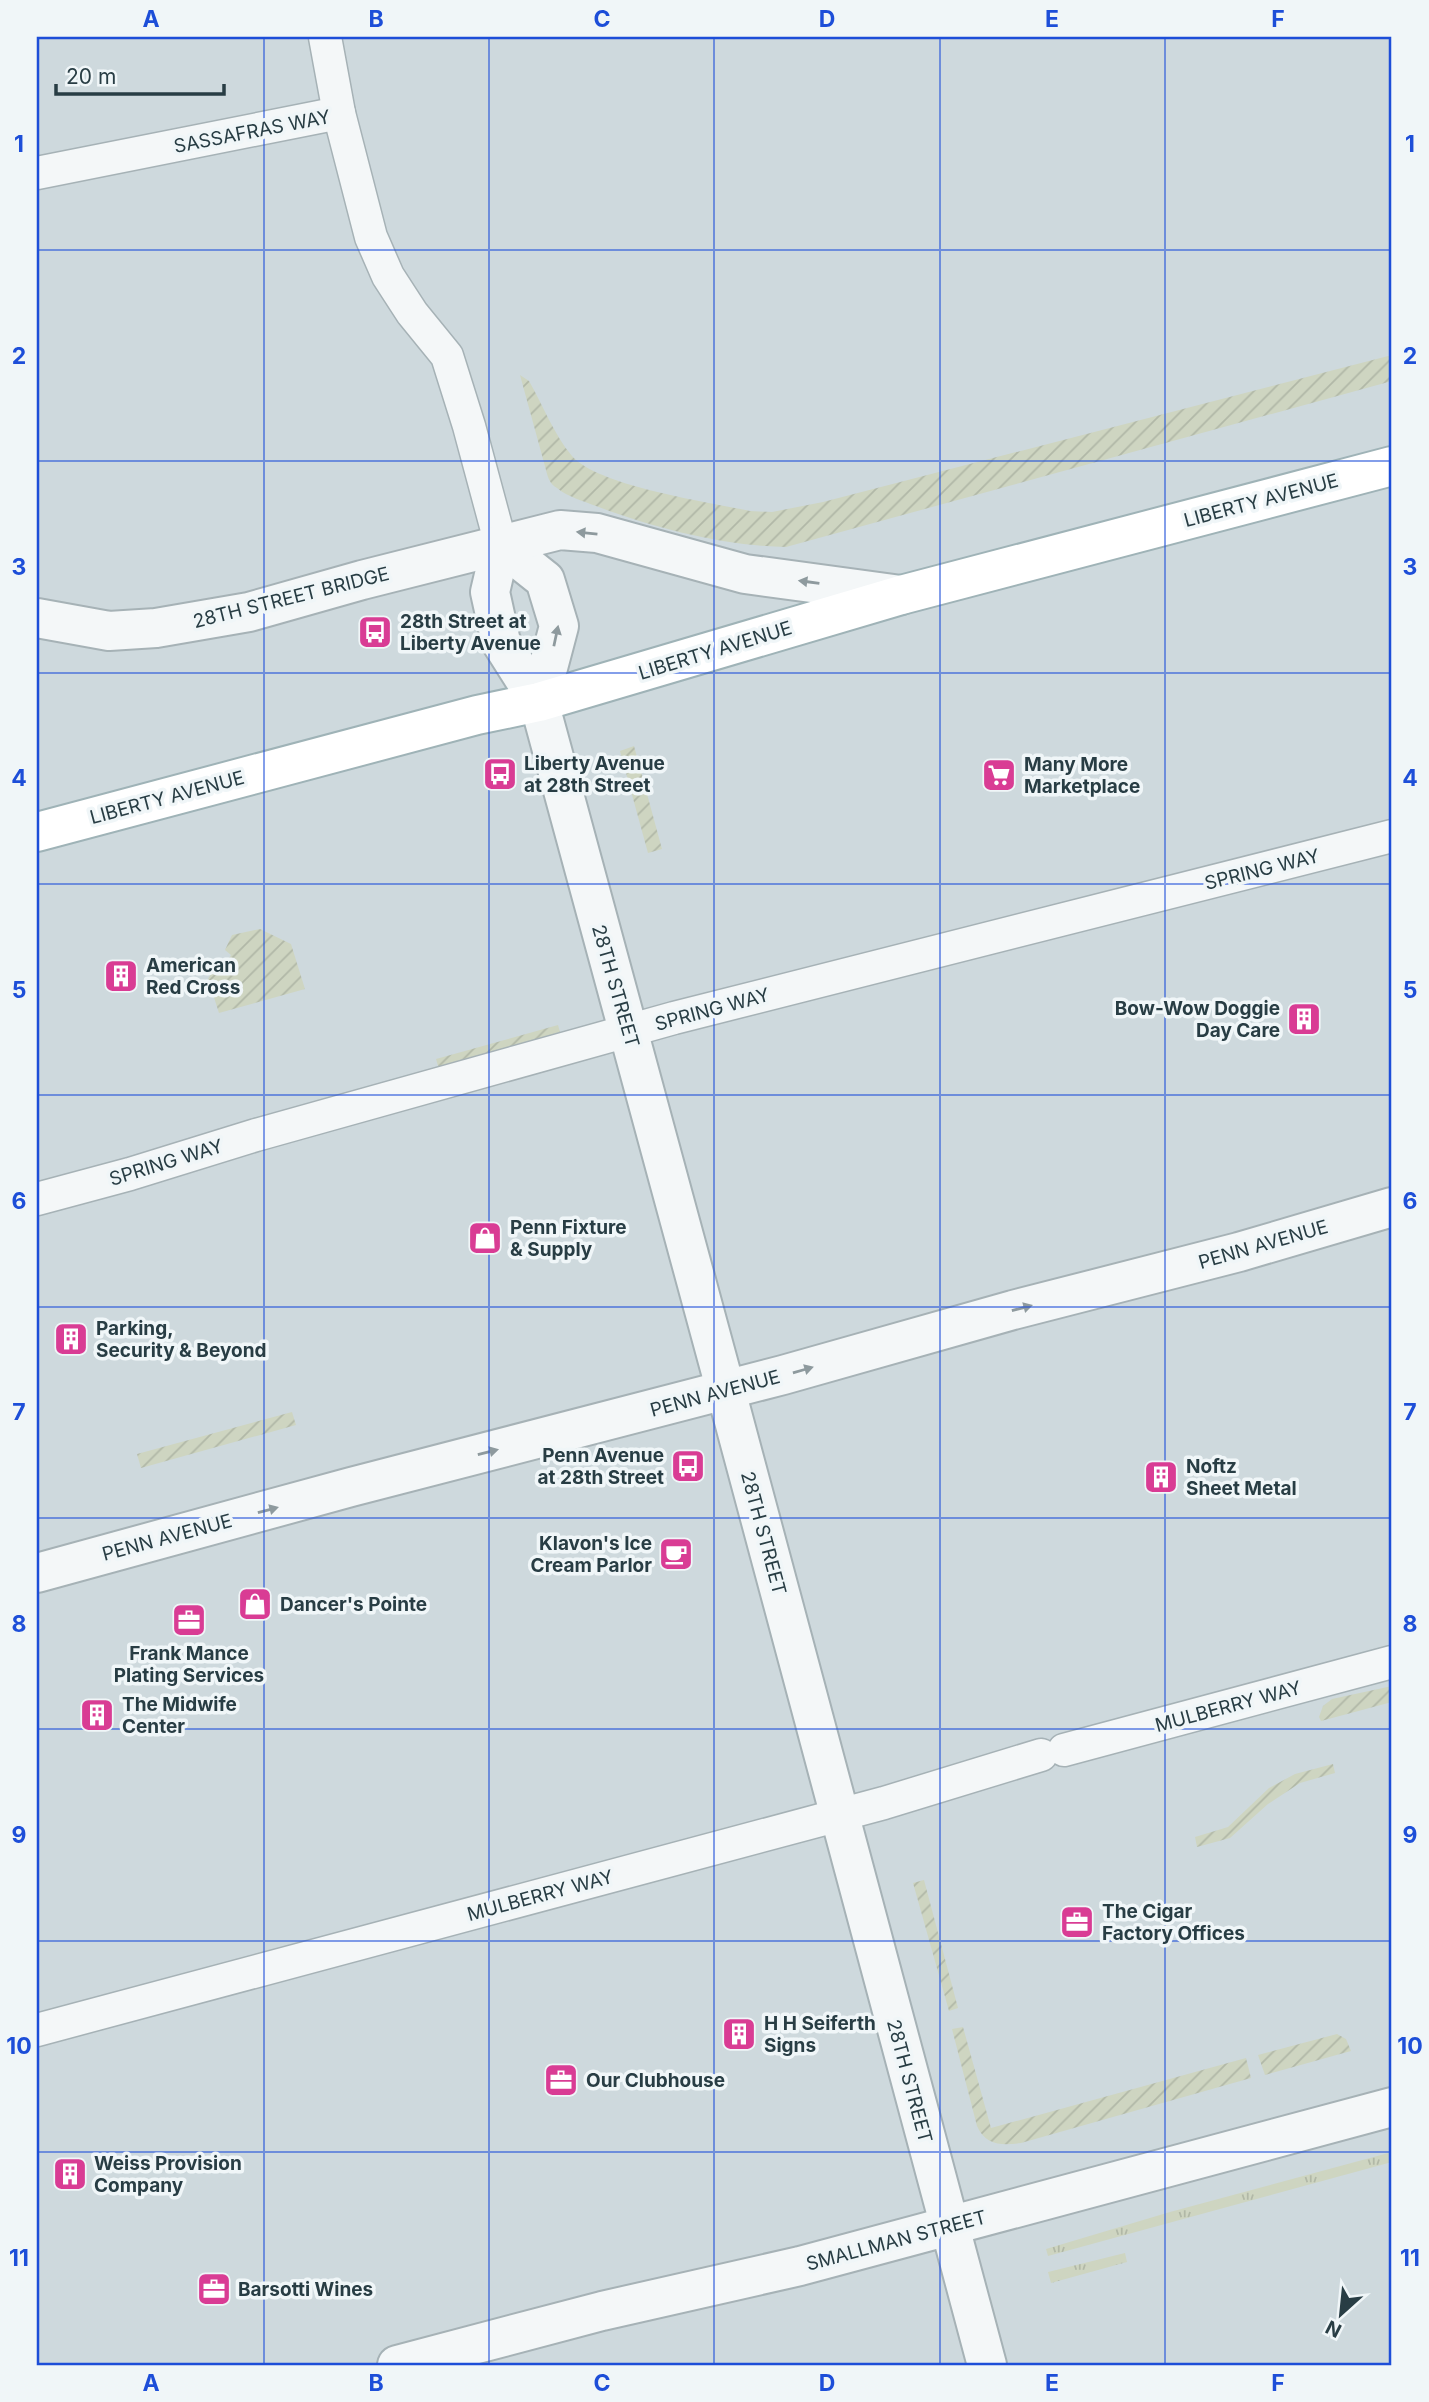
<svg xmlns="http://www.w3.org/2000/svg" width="1429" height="2402" font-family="Inter,sans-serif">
  <defs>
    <pattern id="grass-tufts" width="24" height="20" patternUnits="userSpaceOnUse" patternTransform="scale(1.75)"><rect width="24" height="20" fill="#ced5c1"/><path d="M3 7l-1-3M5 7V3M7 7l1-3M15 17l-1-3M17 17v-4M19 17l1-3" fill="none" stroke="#b1b8a7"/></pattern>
    <pattern id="garden-furrows" width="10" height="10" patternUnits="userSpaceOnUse" patternTransform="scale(1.75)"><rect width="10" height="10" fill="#ced5c1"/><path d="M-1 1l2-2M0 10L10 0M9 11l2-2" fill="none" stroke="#b1b8a7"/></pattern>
  </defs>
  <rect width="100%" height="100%" fill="#e1e9eb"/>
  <!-- built -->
  <rect fill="#ced9dd" x="37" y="37" width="1355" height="2328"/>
  <!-- grass -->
  <g fill="url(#grass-tufts)">
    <polygon points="1392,2152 1392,2162 1048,2256 1046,2249 1170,2212"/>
    <polygon points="1125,2253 1127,2262 1051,2283 1048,2272"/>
  </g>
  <!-- garden -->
  <g fill="url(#garden-furrows)">
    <path d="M1392 355V381L786 547C724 546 654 528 596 506 583 501 568 497 557 488 550 484 548 478 546 470L520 375 529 381C543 405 554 435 572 456 598 486 708 502 750 511L772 512 823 502Z"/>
    <polygon points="634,746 662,849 648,853 620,751"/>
    <polygon points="260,929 291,944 305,989 219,1013 208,979 213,970 221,973 231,955 225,950 232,935"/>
    <polygon points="558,1025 560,1032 439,1069 436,1059"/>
    <polygon points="292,1412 296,1425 141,1468 137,1454"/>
    <polygon points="1392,1686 1392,1702 1321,1721 1319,1717 1323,1706 1332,1699"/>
    <polygon points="1333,1764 1335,1773 1300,1783 1268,1804 1230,1838 1197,1847 1195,1837 1228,1827 1269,1788 1295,1774"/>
    <polygon points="924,1880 958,2008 949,2011 913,1883"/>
    <path d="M963 2027 991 2128 1246 2058 1251 2078 1021 2143C1002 2146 985 2145 977 2126L952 2029Z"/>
    <polygon points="1337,2034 1346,2039 1351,2051 1265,2075 1258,2055"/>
  </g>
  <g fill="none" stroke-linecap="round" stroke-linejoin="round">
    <!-- service casing -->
    <g stroke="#a6b2b6" stroke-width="35">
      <g id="service">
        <polyline points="325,37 339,113"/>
        <polyline points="37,173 339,113 371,237 388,276 412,313 447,356 469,426 501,545"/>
        <polyline points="37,1199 130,1174 256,1135 674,1018 1392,836"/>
        <polyline points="1064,1750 1392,1662"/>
        <polyline points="37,2030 884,1803 1041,1755"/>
      </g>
    </g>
    <!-- minor casing -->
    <g stroke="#a6b2b6" stroke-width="42">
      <polyline id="minor" points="726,1391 987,2365"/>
    </g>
    <!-- tertiary casing -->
    <g stroke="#a6b2b6" stroke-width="42">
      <g id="tertiary">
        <polyline points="501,545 490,592 501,642 539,702 726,1391"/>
        <polyline points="501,545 545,580 559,626 539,702"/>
        <polyline points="37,618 109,631 156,628 249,612 362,580 560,530 597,533 745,574 901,595"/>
        <polyline points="37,1573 351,1487 783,1375 1013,1310 1239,1252 1392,1207"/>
        <polyline points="397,2365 602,2311 800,2266 1392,2107"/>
      </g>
    </g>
    <!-- primary casing -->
    <g stroke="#9fb3b7" stroke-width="42">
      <polyline id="primary" points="37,832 477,715 539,702 901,595 1392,466"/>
    </g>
    <!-- service -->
    <use href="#service" stroke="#f4f7f8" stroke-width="32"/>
    <!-- minor -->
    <use href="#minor" stroke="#f4f7f8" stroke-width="38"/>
    <!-- tertiary -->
    <use href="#tertiary" stroke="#f4f7f8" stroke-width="38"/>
    <!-- primary -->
    <use href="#primary" stroke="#fff" stroke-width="38"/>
  </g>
  <!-- one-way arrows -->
  <defs><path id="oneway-solid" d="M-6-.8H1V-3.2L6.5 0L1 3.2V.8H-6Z" transform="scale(1.75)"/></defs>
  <g fill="#8e9a9e">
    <use href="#oneway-solid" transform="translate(587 533) rotate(-174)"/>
    <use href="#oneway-solid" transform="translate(809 582) rotate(-172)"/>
    <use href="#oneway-solid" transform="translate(556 636) rotate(-78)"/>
    <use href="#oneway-solid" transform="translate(1022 1308) rotate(-15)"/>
    <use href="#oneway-solid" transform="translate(803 1370) rotate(-16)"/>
    <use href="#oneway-solid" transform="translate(488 1452) rotate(-14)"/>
    <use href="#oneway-solid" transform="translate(268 1510) rotate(-15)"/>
  </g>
  <!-- grid -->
  <path fill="none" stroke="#1d4ed8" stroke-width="2" stroke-opacity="0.55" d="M264 37V2365M489 37V2365M714 37V2365M940 37V2365M1165 37V2365M37 250H1392M37 461H1392M37 673H1392M37 884H1392M37 1095H1392M37 1307H1392M37 1518H1392M37 1729H1392M37 1941H1392M37 2152H1392"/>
  <!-- icons -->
  <defs>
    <g id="bus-square" transform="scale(1.75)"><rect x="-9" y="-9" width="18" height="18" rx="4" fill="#d93c94" stroke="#f0f6f8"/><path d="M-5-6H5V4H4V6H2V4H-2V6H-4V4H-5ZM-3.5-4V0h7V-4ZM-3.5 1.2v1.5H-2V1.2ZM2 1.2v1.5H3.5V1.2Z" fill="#fff"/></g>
    <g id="supermarket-square" transform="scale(1.75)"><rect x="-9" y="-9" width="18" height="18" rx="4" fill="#d93c94" stroke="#f0f6f8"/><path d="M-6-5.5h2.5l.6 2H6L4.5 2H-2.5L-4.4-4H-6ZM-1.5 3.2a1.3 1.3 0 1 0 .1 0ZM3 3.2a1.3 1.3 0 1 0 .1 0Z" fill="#fff"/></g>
    <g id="building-square" transform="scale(1.75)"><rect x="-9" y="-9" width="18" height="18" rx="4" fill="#d93c94" stroke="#f0f6f8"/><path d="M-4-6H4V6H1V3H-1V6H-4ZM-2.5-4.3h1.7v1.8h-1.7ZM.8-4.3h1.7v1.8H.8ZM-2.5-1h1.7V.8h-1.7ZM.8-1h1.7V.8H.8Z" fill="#fff"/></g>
    <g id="shop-square" transform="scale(1.75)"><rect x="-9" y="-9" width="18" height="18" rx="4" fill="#d93c94" stroke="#f0f6f8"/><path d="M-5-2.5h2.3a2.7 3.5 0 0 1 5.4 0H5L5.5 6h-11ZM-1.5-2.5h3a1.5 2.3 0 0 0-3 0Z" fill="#fff"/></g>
    <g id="cafe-square" transform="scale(1.75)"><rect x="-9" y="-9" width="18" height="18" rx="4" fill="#d93c94" stroke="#f0f6f8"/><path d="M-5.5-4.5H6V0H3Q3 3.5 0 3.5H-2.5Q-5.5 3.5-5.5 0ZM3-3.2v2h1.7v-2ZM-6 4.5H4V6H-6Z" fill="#fff"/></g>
    <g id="office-square" transform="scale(1.75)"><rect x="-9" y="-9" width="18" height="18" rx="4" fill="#d93c94" stroke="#f0f6f8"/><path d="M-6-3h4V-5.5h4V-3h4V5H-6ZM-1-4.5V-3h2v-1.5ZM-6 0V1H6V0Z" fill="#fff"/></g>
  </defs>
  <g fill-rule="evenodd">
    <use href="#bus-square" x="375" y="632"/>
    <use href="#bus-square" x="500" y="774"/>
    <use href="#supermarket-square" x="999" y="775"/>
    <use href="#building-square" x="121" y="976"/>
    <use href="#building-square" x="1304" y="1019"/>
    <use href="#shop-square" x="485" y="1238"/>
    <use href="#building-square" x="71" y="1339"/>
    <use href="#bus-square" x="688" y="1466"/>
    <use href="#building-square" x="1161" y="1477"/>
    <use href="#cafe-square" x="676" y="1554"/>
    <use href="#shop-square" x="255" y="1604"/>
    <use href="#office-square" x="189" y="1620"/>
    <use href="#building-square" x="97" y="1715"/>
    <use href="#office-square" x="1077" y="1922"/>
    <use href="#building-square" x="739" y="2034"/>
    <use href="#office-square" x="561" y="2080"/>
    <use href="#building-square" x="70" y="2174"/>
    <use href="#office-square" x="214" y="2289"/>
  </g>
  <g text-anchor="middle" stroke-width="7" stroke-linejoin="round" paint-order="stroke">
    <!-- street labels -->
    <g font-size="19" fill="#283d44" stroke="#f0f6f8">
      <text transform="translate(252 131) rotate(-11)" y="7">SASSAFRAS WAY</text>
      <text transform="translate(1261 500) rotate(-15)" y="7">LIBERTY AVENUE</text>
      <text transform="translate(291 597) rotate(-14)" y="7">28TH STREET BRIDGE</text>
      <text transform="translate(715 650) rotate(-17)" y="7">LIBERTY AVENUE</text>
      <text transform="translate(167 797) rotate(-15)" y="7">LIBERTY AVENUE</text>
      <text transform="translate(1262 869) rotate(-14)" y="7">SPRING WAY</text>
      <text transform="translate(616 986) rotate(74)" y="7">28TH STREET</text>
      <text transform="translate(712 1009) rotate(-15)" y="7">SPRING WAY</text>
      <text transform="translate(166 1162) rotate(-17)" y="7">SPRING WAY</text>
      <text transform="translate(1263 1244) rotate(-16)" y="7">PENN AVENUE</text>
      <text transform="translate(715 1393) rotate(-15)" y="7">PENN AVENUE</text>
      <text transform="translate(764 1533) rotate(75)" y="7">28TH STREET</text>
      <text transform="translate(167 1537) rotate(-15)" y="7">PENN AVENUE</text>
      <text transform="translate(1228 1706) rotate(-15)" y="7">MULBERRY WAY</text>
      <text transform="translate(540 1895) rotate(-15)" y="7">MULBERRY WAY</text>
      <text transform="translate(910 2081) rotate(75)" y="7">28TH STREET</text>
      <text transform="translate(896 2240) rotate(-15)" y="7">SMALLMAN STREET</text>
    </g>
    <!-- poi labels -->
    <g font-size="19" font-weight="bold" fill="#283d44" stroke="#f0f6f8" text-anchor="start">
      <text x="400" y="628">28th Street at<tspan x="400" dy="22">Liberty Avenue</tspan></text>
      <text x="524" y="770">Liberty Avenue<tspan x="524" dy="22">at 28th Street</tspan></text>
      <text x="1024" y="771">Many More<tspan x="1024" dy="22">Marketplace</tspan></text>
      <text x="146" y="972">American<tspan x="146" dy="22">Red Cross</tspan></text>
      <text x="1280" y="1015" text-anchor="end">Bow-Wow Doggie<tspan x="1280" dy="22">Day Care</tspan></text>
      <text x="510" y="1234">Penn Fixture<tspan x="510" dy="22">&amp; Supply</tspan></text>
      <text x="96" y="1335">Parking,<tspan x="96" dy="22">Security &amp; Beyond</tspan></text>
      <text x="664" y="1462" text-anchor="end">Penn Avenue<tspan x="664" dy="22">at 28th Street</tspan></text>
      <text x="1186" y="1473">Noftz<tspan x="1186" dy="22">Sheet Metal</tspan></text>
      <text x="652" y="1550" text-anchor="end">Klavon's Ice<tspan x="652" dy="22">Cream Parlor</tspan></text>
      <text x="280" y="1611">Dancer's Pointe</text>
      <text x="189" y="1660" text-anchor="middle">Frank Mance<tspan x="189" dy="22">Plating Services</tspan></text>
      <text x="122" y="1711">The Midwife<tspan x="122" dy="22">Center</tspan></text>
      <text x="1102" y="1918">The Cigar<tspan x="1102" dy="22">Factory Offices</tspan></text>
      <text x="764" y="2030">H H Seiferth<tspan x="764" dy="22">Signs</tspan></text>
      <text x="586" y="2087">Our Clubhouse</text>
      <text x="94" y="2170">Weiss Provision<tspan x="94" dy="22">Company</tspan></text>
      <text x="238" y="2296">Barsotti Wines</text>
    </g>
  </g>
  <!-- border -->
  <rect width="1429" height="2402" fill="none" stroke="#f0f6f8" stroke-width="77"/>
  <!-- north arrow -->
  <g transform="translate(1341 2314) rotate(207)" stroke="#f0f6f8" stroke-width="5" paint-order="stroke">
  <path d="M0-5L12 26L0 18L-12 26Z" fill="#283d44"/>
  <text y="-10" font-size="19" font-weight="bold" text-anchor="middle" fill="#283d44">N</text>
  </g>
  <!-- scale -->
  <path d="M56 84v10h168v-10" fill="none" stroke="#283d44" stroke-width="3.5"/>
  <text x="66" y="84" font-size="21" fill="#283d44" stroke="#f0f6f8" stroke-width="5" paint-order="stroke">20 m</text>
  <rect x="38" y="38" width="1352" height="2326" fill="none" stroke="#1d4ed8" stroke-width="2.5"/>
  <g font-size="23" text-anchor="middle" font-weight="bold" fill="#1d4ed8">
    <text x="151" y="27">A</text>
    <text x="376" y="27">B</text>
    <text x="602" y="27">C</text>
    <text x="827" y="27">D</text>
    <text x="1052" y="27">E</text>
    <text x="1278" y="27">F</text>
    <text x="19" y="152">1</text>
    <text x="1410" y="152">1</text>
    <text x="19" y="364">2</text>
    <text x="1410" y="364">2</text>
    <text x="19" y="575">3</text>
    <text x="1410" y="575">3</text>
    <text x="19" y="786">4</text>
    <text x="1410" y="786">4</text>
    <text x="19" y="998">5</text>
    <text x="1410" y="998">5</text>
    <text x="19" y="1209">6</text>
    <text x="1410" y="1209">6</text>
    <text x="19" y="1420">7</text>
    <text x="1410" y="1420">7</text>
    <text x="19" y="1632">8</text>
    <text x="1410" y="1632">8</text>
    <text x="19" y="1843">9</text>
    <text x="1410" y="1843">9</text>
    <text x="19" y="2054">10</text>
    <text x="1410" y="2054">10</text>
    <text x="19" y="2266">11</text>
    <text x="1410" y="2266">11</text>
    <text x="151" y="2391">A</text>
    <text x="376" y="2391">B</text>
    <text x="602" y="2391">C</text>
    <text x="827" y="2391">D</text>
    <text x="1052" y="2391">E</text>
    <text x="1278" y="2391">F</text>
  </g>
</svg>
